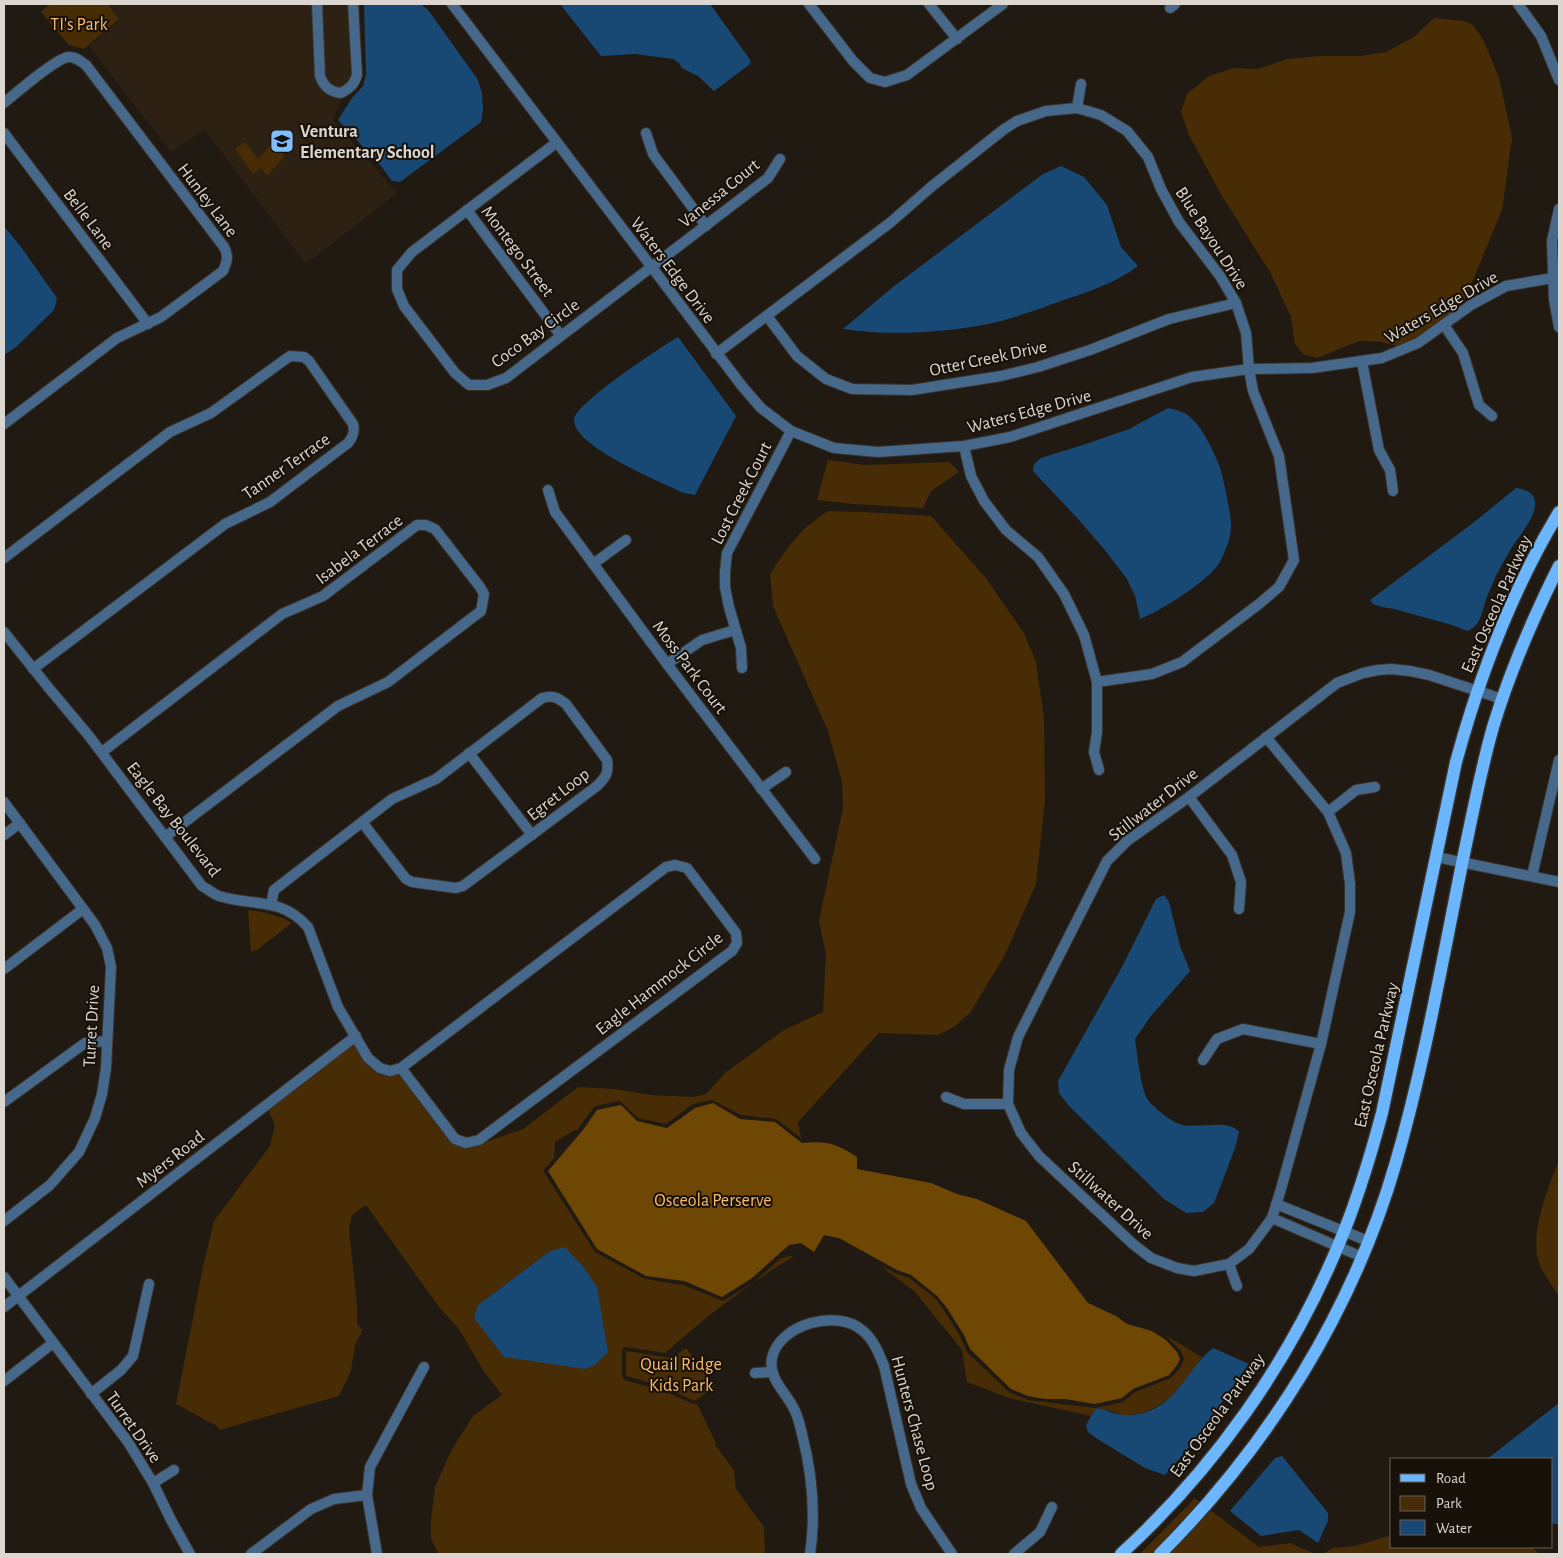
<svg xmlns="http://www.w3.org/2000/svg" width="1563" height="1558" font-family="'Alegreya Sans',sans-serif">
  <rect width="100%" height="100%" fill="#211a12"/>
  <!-- built -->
  <polygon fill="#2c2113" points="109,4 360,4 361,79 356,89 341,99 333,120 397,193 306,264 205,130 171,152 89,46 120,20"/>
  <!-- green -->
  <g fill="#472c06" fill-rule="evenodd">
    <polygon points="50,4 108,4 119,19 84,49 69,45 41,12"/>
    <polygon points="1434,18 1464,21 1473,25 1484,41 1499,78 1512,138 1502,210 1466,297 1458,309 1441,322 1415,338 1398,346 1381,342 1359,341 1317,358 1303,354 1295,344 1291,317 1270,272 1222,196 1189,135 1181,112 1187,94 1209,76 1234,68 1258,69 1288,59 1320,56 1361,56 1386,52 1414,37"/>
    <polygon points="245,142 258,159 272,144 285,156 267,176 261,168 253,174 235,149"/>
    <polygon points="828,460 865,465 949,462 959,472 931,491 923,508 853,504 817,500"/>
    <path d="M828 511 863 512 931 516 985 577 1024 633 1036 662 1044 719 1045 800 1036 884 1005 955 970 1013 954 1027 938 1035 879 1033 798 1122 801 1138 776 1119 741 1115 712 1100 693 1104 666 1124 638 1118 620 1101 595 1106 577 1130 573 1131 555 1142 554 1158 544 1170V1172L595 1252 645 1279 683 1285 723 1301 754 1282 781 1258 796 1255C749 1283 706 1317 665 1353L626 1347H624L622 1350V1376L625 1380 664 1391 693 1404H697L716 1443 715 1445 734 1470 736 1489 764 1527 765 1551 763 1554H438L431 1538V1520L435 1487 451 1451 473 1416 502 1395 483 1370 459 1329 439 1307 366 1205 352 1215 349 1229 357 1305V1323L361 1329H363L355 1345 351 1371 339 1396 219 1430 217 1426 176 1404 203 1267 214 1221 270 1146 275 1125 268 1110 355 1043 364 1060 400 1073 468 1147 480 1145 486 1142 523 1129 578 1087 614 1089 651 1095 693 1097 706 1094 725 1073 784 1030 823 1012 826 954 819 921 843 808 842 782 828 731 773 606 770 574 788 547 805 528ZM550 1251 474 1318 478 1305Z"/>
    <path d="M248 910C264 912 278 915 292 923L258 949 251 952Z"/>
    <path d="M1559 1161V1297C1553 1286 1543 1274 1539 1263 1529 1236 1548 1186 1559 1161Z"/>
    <path d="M880 1265 895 1273 909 1278 935 1298 944 1310 960 1336 967 1352 1009 1392 1028 1400 1095 1408 1123 1402 1135 1392 1171 1378 1180 1368 1184 1359 1181 1351 1165 1335 1202 1357C1185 1384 1163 1414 1128 1415 1116 1416 1106 1406 1095 1409L1091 1416 1009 1398 967 1382 962 1350 915 1292Z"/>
    <polygon points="686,1348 714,1388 694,1401 665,1387 626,1376 626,1351 672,1358"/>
    <polygon points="1195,1498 1201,1504 1158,1550 1153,1554 1140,1554"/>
    <polygon points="1209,1509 1259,1547 1290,1543 1315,1554 1167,1554"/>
    <polygon points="1392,1535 1392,1547 1532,1547 1539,1554 1322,1554 1333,1548 1355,1546"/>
  </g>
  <!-- forest -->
  <path fill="#6f4704" d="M713 1103 740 1119 775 1122 802 1143C828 1141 835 1143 857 1157V1169L931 1183 957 1194 977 1199 1026 1221 1088 1303 1116 1316 1127 1324 1152 1331 1166 1340 1177 1352 1180 1359 1177 1365 1169 1375 1133 1389 1122 1398 1095 1404 1065 1399H1045L1028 1396 1011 1389 970 1349 964 1335 947 1308 937 1296 921 1283 911 1275 897 1270 839 1238 824 1235 814 1252 801 1243 789 1245 752 1278 722 1297 684 1281 646 1276 597 1249 548 1171 583 1130 597 1110 621 1105 637 1121 667 1128 695 1108Z"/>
  <!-- water -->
  <g fill="#184975">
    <polygon points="364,4 421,4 429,11 478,80 482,94 483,109 481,122 400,182 392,181 381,166 338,120 352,98 363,86 366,74"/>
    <polygon points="560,4 710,4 751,61 749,65 714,91 698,76 682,68 679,63 673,59 635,54 601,56"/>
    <path d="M1061 166 1084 177 1107 205 1121 247 1138 266C1116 283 1085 293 1058 302 1036 310 1012 319 988 324 941 333 891 336 843 329L893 287 1043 174Z"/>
    <polygon points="4,226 21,247 57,298 54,310 16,347 4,355"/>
    <path d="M678 337 736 416 695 495 684 493C661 482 574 447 574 420 574 404 661 347 678 337Z"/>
    <path d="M1168 408C1177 410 1186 412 1192 419 1202 427 1214 452 1219 465 1223 475 1231 515 1231 525 1231 538 1226 550 1220 562 1209 581 1160 611 1140 619L1135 596 1127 579 1104 549 1079 520 1033 471 1034 464 1041 458 1086 444 1129 429Z"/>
    <path d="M1516 488C1556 493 1523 531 1512 547 1506 557 1500 568 1495 578 1492 585 1489 592 1486 599 1482 612 1481 626 1467 631L1452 625 1394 609 1382 607 1373 604 1370 600 1473 523Z"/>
    <path d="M1164 895 1169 902 1180 946 1190 971 1151 1016 1135 1039C1137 1053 1141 1090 1148 1100 1153 1107 1171 1121 1179 1124 1195 1130 1228 1118 1239 1132L1235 1148 1214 1203 1203 1212 1186 1213 1164 1199 1069 1106 1059 1093 1058 1081 1122 967 1156 899Z"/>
    <polygon points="565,1247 585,1269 597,1287 608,1352 595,1365 584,1369 504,1357 474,1318 478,1305 550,1251"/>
    <path d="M1213 1348 1249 1364 1194 1442 1165 1475 1145 1468 1099 1440 1088 1432 1086 1425 1095 1409C1103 1407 1108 1412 1117 1414 1126 1416 1135 1415 1143 1413 1178 1404 1188 1367 1213 1348Z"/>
    <polygon points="1559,1403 1559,1525 1552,1523 1552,1459 1487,1459"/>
    <polygon points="1282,1456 1328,1513 1328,1521 1318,1543 1299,1530 1261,1536 1230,1511 1275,1458"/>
  </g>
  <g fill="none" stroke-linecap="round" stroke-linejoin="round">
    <!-- minor casing -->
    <g stroke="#3b342d" stroke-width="12">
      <g id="minor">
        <path d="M317 4 320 76C324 87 330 92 341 93 350 88 354 85 357 75L353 4"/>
        <polyline points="809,4 853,61 870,78 885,82 907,75 1003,4"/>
        <polyline points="929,4 957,39"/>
        <polyline points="1518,4 1541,36 1559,80"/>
        <polyline points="1170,8 1175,4"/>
        <path d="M4 103C16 93 55 59 68 57 75 56 80 61 86 65L224 247C229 256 227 262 223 271L161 317 117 338 4 424"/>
        <polyline points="1077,108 1081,84"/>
        <polyline points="4,133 148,324"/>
        <polyline points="646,133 653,154 706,226"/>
        <polyline points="556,143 412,252 397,270 397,289 404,306 455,373 469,385 487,385 506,378 768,178 780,159"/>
        <polyline points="1559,209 1552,241 1554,299 1559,327"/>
        <polyline points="467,210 561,336"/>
        <polyline points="767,316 797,356 826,379 852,389 912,390 1001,376 1038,367 1090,350 1169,319 1236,303"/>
        <polyline points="1444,325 1463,353 1479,405 1492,416"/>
        <polyline points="716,354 891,222 931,187 1003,130 1017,121 1046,111 1077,108 1101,115 1127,131 1148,157 1161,189 1179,222 1220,276 1236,303 1246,333 1249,369 1253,391 1279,456 1294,560 1279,587 1259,604 1182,662 1152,674 1097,682"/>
        <polyline points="1362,362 1379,450 1390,470 1393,491"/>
        <polyline points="964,446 971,476 984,501 1006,530 1038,557 1064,594 1084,635 1097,682 1097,732 1094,752 1099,770"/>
        <polyline points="548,490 555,512 667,664 815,859"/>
        <path d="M4 558 170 432 211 413 290 356 304 357 309 361 353 424C355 432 353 437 348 443L270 502 225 524 33 669"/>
        <polyline points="593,564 626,540"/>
        <path d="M4 632 48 687 89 736 202 886C208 889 213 894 219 896 254 907 280 896 308 927L338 1007 368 1058 380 1068 390 1071 401 1068 666 867 675 865 687 868 736 933 737 943 732 951 479 1140 466 1143 455 1139 401 1068"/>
        <polyline points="667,664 702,640 735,630"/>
        <polyline points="742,668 741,648 729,607 725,587 725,572 727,553 791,431"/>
        <polyline points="1266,737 1328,812 1346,853 1350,884 1350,912 1321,1044 1281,1189 1272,1218 1249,1249 1229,1264 1194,1271 1177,1268 1151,1258 1133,1244 1039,1156 1021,1133 1008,1104 1009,1070 1018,1037 1107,861 1127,841 1189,797 1337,683 1363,673 1378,670 1391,669 1410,671 1429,675 1502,699"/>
        <polyline points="102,752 282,614 323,596 417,525 426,525 435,529 480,587 484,594 481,611 388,682 338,706 165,837"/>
        <polyline points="469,753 532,835"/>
        <polyline points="761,789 786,772"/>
        <polyline points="1189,797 1232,855 1241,882 1239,909"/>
        <polyline points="4,802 95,925 107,948 111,967 106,1068 102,1094 95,1118 79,1152 50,1185 4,1221"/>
        <polyline points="1328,812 1356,790 1375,787"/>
        <polyline points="4,835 20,823"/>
        <polyline points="1436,857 1559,882"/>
        <polyline points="1532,876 1559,760"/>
        <path d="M271 905 274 890 392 799 436 779 542 698C552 695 557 697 566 704L607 760C609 773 606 777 597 786L463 886 456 888 412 882 406 879 362 822"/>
        <polyline points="4,969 83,909"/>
        <polyline points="1203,1060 1217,1039 1243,1029 1321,1044"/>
        <polyline points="946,1097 964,1104 1008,1104"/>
        <polyline points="4,1102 85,1043 107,1041"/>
        <polyline points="1276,1204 1368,1241"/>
        <polyline points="1272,1218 1362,1257"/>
        <polyline points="1229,1264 1237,1286"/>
        <polyline points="4,1277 128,1442 153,1483 171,1520 190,1554"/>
        <polyline points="4,1307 356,1036"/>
        <polyline points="755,1373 772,1372"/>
        <polyline points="4,1381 53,1343"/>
        <polyline points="91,1394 121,1370 133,1356 149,1284"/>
        <polyline points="153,1483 174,1470"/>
        <polyline points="251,1554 311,1509 334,1499 367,1495"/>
        <polyline points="377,1554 367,1495 370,1467 424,1367"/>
        <path d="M810 1554C816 1514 812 1473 802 1434 800 1426 798 1416 794 1409 786 1392 768 1379 772 1358 779 1324 838 1308 863 1331 874 1340 879 1354 884 1366L911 1484 921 1508 952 1554"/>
        <polyline points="1014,1554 1040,1532 1052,1507"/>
      </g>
    </g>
    <!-- tertiary casing -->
    <g stroke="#3b342d" stroke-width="12">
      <polyline id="tertiary" points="452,4 742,386 761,408 791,431 834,448 878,452 964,446 1010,437 1192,377 1249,369 1312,368 1382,358 1418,343 1471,305 1506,286 1559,277"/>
    </g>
    <!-- primary casing -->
    <g stroke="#3b342d" stroke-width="15">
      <g id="primary">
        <path d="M1121 1554C1214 1469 1289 1363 1338 1246 1356 1204 1370 1158 1382 1113L1456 762C1480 674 1512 590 1559 512"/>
        <path d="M1160 1554C1269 1445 1353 1311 1396 1162 1425 1062 1443 957 1464 854 1473 812 1481 769 1493 727 1510 671 1533 618 1559 566"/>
      </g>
    </g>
    <!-- minor -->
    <use href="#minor" stroke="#46688a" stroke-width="10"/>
    <!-- tertiary -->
    <use href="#tertiary" stroke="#46688a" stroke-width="10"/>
    <!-- primary -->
    <use href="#primary" stroke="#6bb6fe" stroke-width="12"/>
  </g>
  <!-- icons -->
  <defs>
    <g id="school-square" transform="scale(1.25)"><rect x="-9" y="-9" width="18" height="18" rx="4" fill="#80bdfa" stroke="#181109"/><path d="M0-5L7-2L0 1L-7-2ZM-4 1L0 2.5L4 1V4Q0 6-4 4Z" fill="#111"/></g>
  </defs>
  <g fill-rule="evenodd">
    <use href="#school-square" x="282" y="141"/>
  </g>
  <g text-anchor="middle" stroke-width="4" stroke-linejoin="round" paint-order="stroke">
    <!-- park labels -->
    <g font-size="18" fill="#f9ba6b" stroke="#181109">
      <text x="79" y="30">TI's Park</text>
      <text x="713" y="1206">Osceola Perserve</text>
      <text x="681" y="1370">Quail Ridge<tspan x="681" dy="21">Kids Park</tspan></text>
    </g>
    <!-- poi labels -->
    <g font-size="18" font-weight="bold" fill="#dbd6d0" stroke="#181109" text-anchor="start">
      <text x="300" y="137">Ventura<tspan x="300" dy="21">Elementary School</tspan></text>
    </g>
    <!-- street labels -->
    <g font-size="18" fill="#dbd6d0" stroke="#181109">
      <text transform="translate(719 193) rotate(-39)" y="6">Vanessa Court</text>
      <text transform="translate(208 200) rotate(53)" y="6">Hunley Lane</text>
      <text transform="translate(89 219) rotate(53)" y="6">Belle Lane</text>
      <text transform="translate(1212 238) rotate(57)" y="6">Blue Bayou Drive</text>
      <text transform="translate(518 251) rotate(53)" y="6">Montego Street</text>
      <text transform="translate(673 270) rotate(53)" y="6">Waters Edge Drive</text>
      <text transform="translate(1441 307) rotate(-30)" y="6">Waters Edge Drive</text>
      <text transform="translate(535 333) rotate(-36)" y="6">Coco Bay Circle</text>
      <text transform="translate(988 358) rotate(-12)" y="6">Otter Creek Drive</text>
      <text transform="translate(1029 411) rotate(-15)" y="6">Waters Edge Drive</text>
      <text transform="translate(286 466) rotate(-35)" y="6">Tanner Terrace</text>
      <text transform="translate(741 493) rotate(-63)" y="6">Lost Creek Court</text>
      <text transform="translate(359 549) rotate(-37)" y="6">Isabela Terrace</text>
      <text transform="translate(1496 604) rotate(-66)" y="6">East Osceola Parkway</text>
      <text transform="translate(690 667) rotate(53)" y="6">Moss Park Court</text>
      <text transform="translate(558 794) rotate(-38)" y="6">Egret Loop</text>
      <text transform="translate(1153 804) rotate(-38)" y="6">Stillwater Drive</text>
      <text transform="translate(174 819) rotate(52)" y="6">Eagle Bay Boulevard</text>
      <text transform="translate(659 983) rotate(-38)" y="6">Eagle Hammock Circle</text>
      <text transform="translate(91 1026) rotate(-87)" y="6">Turret Drive</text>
      <text transform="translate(1376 1055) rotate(-77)" y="6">East Osceola Parkway</text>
      <text transform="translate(170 1159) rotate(-38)" y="6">Myers Road</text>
      <text transform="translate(1111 1200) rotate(42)" y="6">Stillwater Drive</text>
      <text transform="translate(1217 1415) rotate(-54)" y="6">East Osceola Parkway</text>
      <text transform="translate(915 1423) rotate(75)" y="6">Hunters Chase Loop</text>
      <text transform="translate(134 1427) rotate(55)" y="6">Turret Drive</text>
    </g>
  </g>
  <!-- border -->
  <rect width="1563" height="1558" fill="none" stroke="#dbd6d0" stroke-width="10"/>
  <!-- legend -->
  <rect x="1390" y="1458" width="162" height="90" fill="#181109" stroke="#666059"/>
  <rect x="1400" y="1474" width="25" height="8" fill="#6bb6fe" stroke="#666059"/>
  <text x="1436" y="1483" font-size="15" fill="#dbd6d0">Road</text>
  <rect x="1400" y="1496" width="25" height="15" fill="#472c06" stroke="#666059"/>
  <text x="1436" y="1508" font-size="15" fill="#dbd6d0">Park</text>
  <rect x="1400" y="1520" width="25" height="15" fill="#184975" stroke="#666059"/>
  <text x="1436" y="1533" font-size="15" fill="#dbd6d0">Water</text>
</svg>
